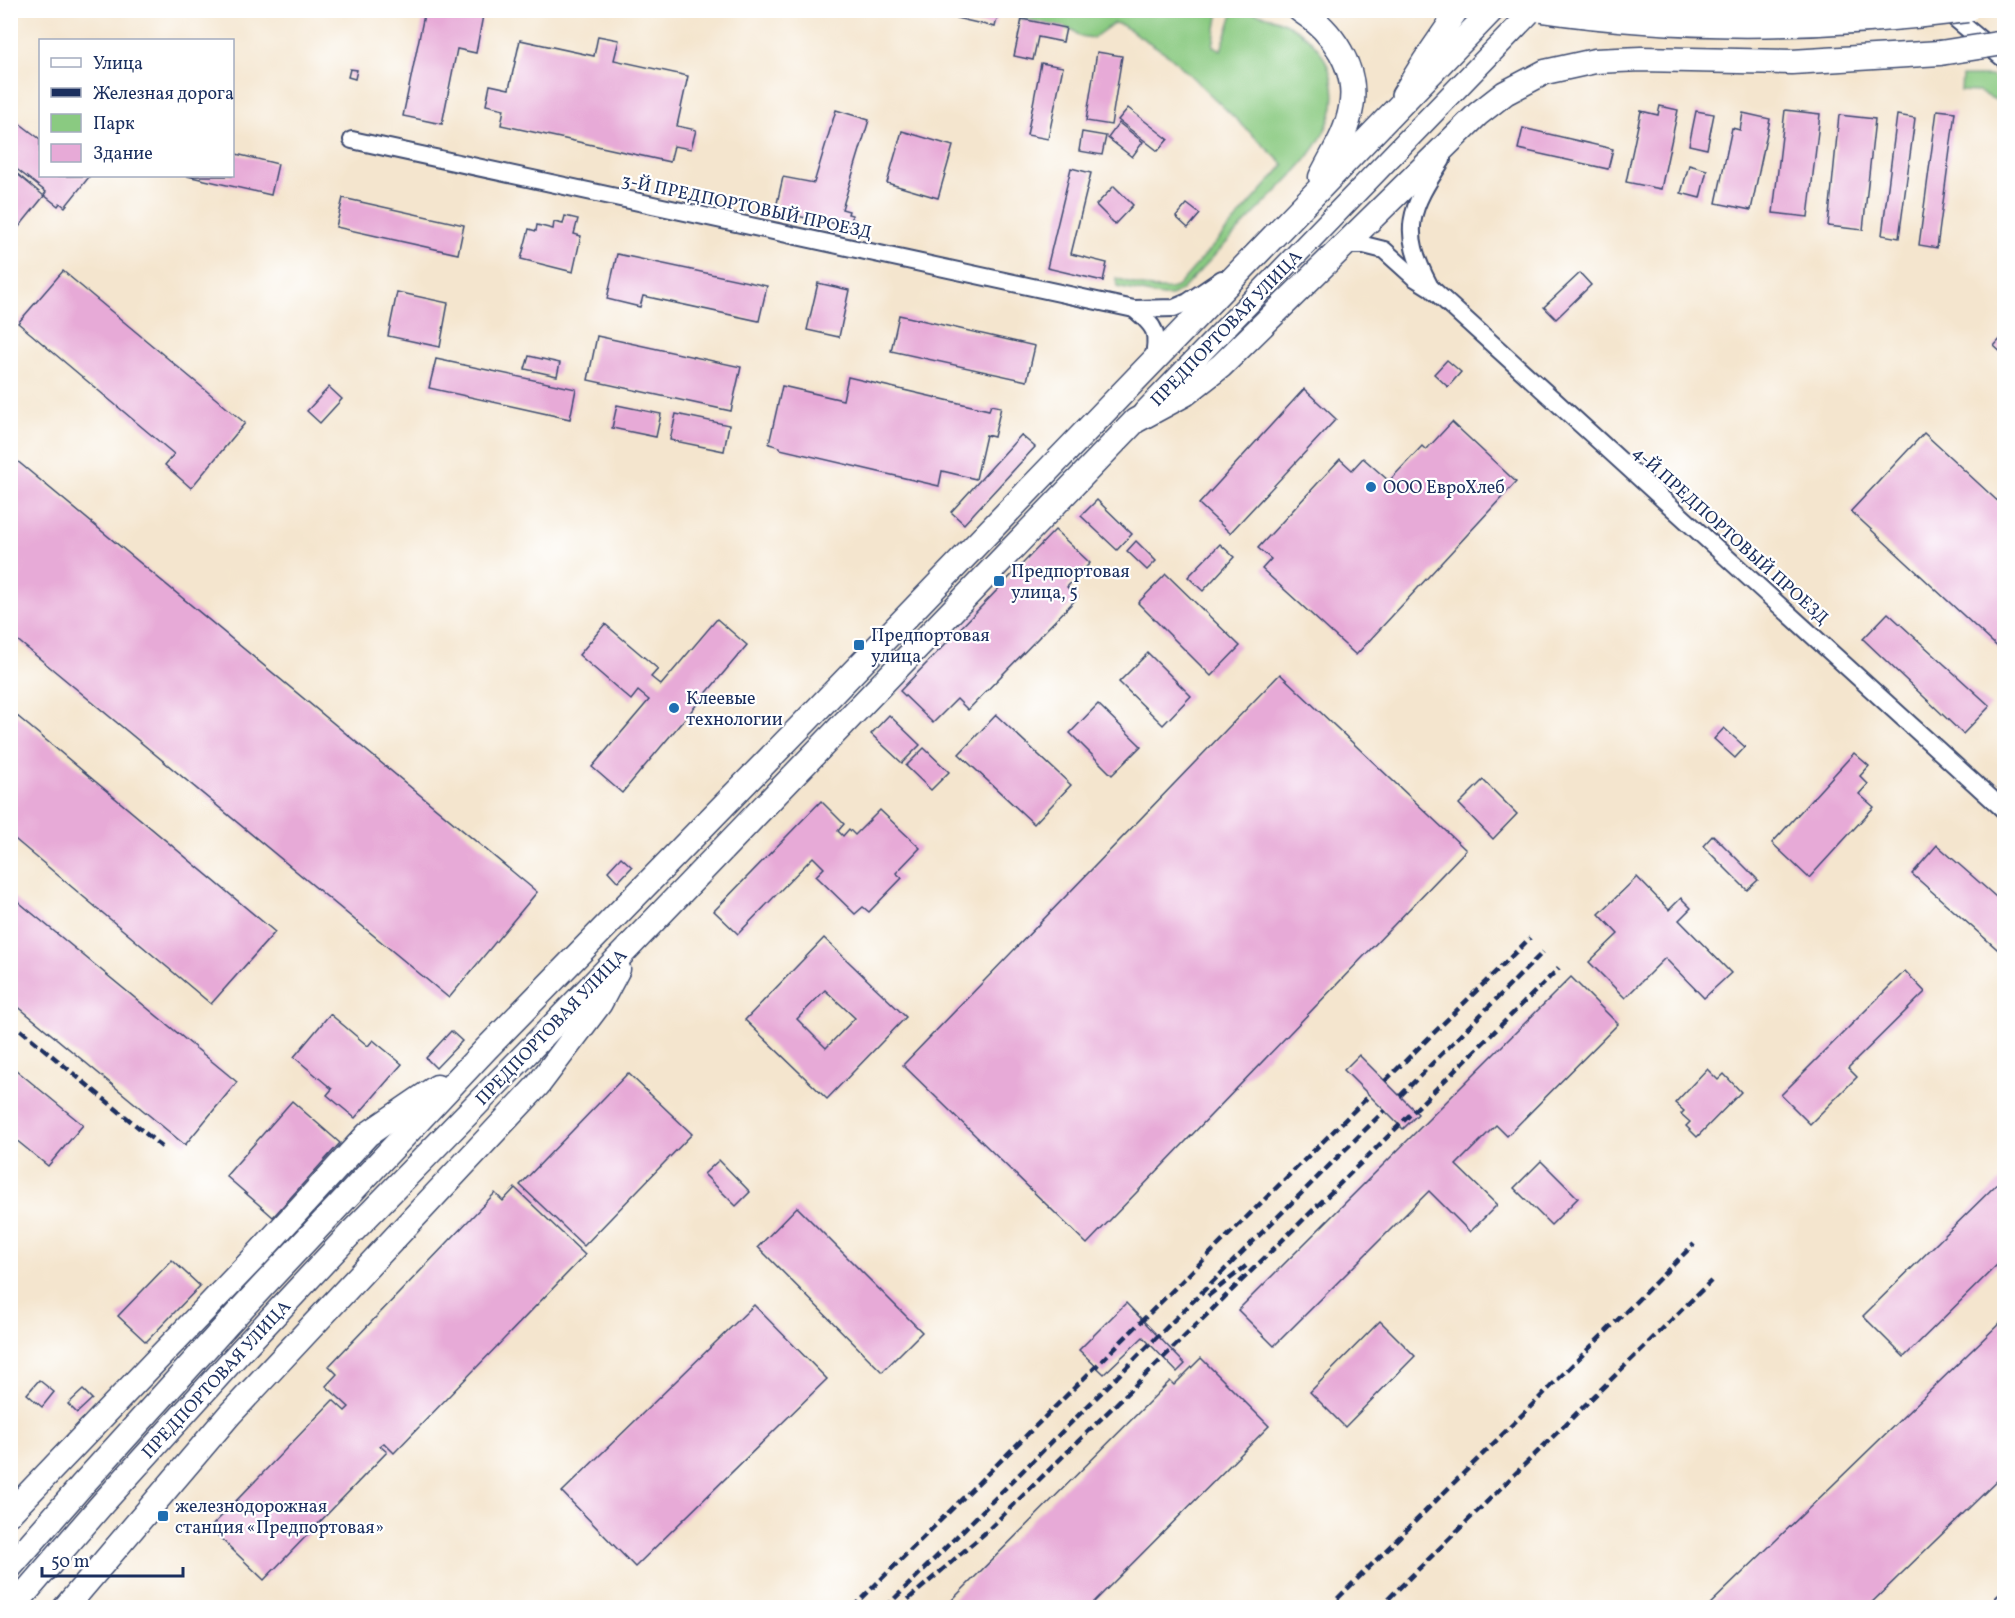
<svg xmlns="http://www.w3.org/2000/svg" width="2015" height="1618" font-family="Vollkorn,serif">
  <rect width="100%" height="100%" fill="#fff"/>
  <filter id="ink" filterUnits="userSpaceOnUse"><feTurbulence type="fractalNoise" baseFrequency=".0167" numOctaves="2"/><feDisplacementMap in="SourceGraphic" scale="12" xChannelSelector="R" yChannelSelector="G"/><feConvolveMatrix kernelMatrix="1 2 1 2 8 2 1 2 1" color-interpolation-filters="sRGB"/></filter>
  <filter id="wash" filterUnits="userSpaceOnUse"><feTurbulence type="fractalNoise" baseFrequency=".008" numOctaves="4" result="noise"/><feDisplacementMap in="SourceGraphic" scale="24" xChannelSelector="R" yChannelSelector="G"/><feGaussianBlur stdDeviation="1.35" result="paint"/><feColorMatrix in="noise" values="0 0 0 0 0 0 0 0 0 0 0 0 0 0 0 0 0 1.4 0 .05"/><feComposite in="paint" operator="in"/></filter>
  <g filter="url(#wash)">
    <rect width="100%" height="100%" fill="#f4e5ce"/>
    <!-- green -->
    <g fill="#8aca81" stroke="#527c70" stroke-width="1.5">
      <path d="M1021 10 1219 11 1213 46 1221 50 1234 11C1262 11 1297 24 1316 46 1331 64 1338 92 1331 115 1320 152 1286 181 1260 208 1233 236 1207 263 1181 291L1171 296H1161L1117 287 1116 278C1131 283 1165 295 1178 286L1284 165 1169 55 1122 25 1114 23 1093 38 1079 36 1073 30 1019 18Z"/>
      <polygon points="1962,76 1991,76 2004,87 2004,104 1979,92 1961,91"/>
    </g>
    <g id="blocks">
      <!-- building -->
      <g fill="#e7aad7" fill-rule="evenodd">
        <polygon points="425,10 484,10 476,53 457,49 442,124 403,116"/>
        <polygon points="958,10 981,10 998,14 995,27 956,18"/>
        <polygon points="1022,19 1066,28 1063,42 1038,37 1033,60 1014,56"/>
        <polygon points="598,36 619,40 614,60 688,76 677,126 696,130 691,149 674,146 670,162 501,125 504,109 486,105 490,85 509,89 520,40 594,56"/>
        <polygon points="1097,52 1122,56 1111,125 1086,121"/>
        <polygon points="1041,63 1063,67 1048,139 1027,135"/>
        <polygon points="350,69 357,70 355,79 348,77"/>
        <polygon points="1660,106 1678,110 1661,189 1626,182 1641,111 1658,115"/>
        <polygon points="1128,108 1168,139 1158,151 1118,120"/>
        <polygon points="836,110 869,120 842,209 849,211 848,214 852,215 852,219 855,220 854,227 775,212 783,177 814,183"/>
        <polygon points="1785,110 1820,114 1808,217 1773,213"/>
        <polygon points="1937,110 1955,112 1937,248 1919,245"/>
        <polygon points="1696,111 1714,114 1707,149 1689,145"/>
        <polygon points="1743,113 1770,119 1751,210 1716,203 1732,128 1740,130"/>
        <polygon points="1839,115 1875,119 1863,230 1828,226"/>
        <polygon points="1897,115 1915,118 1899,238 1882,235"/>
        <polygon points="10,116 40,139 40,176 87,176 89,177 65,207 60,203 58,206 44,195 46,192 10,164"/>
        <polygon points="1119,123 1143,142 1132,157 1108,138"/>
        <polygon points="1523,128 1613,149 1608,169 1518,149"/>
        <polygon points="902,131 953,146 938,198 887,183"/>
        <polygon points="1082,132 1106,136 1102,155 1079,151"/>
        <polygon points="232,153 278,164 271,195 187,176 232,176"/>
        <polygon points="1689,165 1707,170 1700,198 1681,193"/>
        <polygon points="10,168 44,196 10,238"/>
        <polygon points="1071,168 1091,173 1071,254 1107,263 1103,281 1047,268"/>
        <polygon points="1114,186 1133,205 1115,224 1096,205"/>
        <polygon points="343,198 464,225 458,254 336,227"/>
        <polygon points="1187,204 1200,214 1188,228 1176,217"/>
        <polygon points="565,216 578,219 574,234 581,236 573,272 521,259 529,229 536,231 537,225 553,229 554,222 563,224"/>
        <polygon points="617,254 767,286 759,321 643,296 640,307 607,299"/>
        <polygon points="63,271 245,423 191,488 165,465 174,454 18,323"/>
        <polygon points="1580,273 1591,285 1556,319 1544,307"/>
        <polygon points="818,283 849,290 839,337 807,330"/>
        <polygon points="397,292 448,303 440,347 388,336"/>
        <polygon points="899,315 1035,346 1027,381 891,351"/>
        <polygon points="2004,335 2004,355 1994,346"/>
        <polygon points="597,336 741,367 731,411 588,380"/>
        <polygon points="529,356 560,363 557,376 525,369"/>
        <polygon points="436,359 576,389 570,419 429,388"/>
        <polygon points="1447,360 1461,372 1448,387 1434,374"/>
        <polygon points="848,377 989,410 991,405 1001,407 994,437 986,435 976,479 942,471 939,486 780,449 780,447 769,444 782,386 843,400"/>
        <polygon points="329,387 342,399 320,423 307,411"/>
        <polygon points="1304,389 1336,419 1230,533 1199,504"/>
        <polygon points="617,405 661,414 656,437 612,428"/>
        <polygon points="676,414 729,425 724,451 670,440"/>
        <polygon points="1452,422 1516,482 1356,655 1262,569 1271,559 1258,548 1340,459 1352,470 1363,458 1389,481 1422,446 1426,450"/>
        <polygon points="1924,433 2004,507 2004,653 1851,511"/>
        <polygon points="1021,435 1035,447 964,524 951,512"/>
        <polygon points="10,455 537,892 449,998 10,634"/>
        <polygon points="1097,500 1132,534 1117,550 1081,516"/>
        <polygon points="1055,530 1090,563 1067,587 1078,597 968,710 957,699 933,723 900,691"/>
        <polygon points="1136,541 1156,561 1147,570 1127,551"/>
        <polygon points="1220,544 1234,557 1203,591 1188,577"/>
        <polygon points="1166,574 1240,646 1211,676 1138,603"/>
        <polygon points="1888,613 1990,706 1963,734 1863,639"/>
        <polygon points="717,619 747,645 622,793 592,767 649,700 638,691 631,700 579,655 605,624 658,669 651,677 661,685"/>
        <polygon points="1148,653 1191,696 1163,725 1119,682"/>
        <polygon points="1280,674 1466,850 1087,1244 903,1065"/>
        <polygon points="1098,704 1141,746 1112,775 1070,733"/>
        <polygon points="10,710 275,932 211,1004 10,835"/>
        <polygon points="889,715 920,745 902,763 871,734"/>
        <polygon points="996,715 1071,785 1034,824 959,754"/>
        <polygon points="1724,728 1745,747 1735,758 1714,739"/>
        <polygon points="924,748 949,772 931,790 906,766"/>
        <polygon points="1854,753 1869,766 1860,776 1868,784 1859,794 1874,807 1809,878 1772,843"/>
        <polygon points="1483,780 1517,814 1493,839 1459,804"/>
        <polygon points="821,801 844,824 838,831 843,836 849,829 855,835 880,810 920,848 896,873 902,878 869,912 863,907 855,914 816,876 824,868 813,857 738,934 714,911"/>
        <polygon points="1713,835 1758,880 1747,890 1703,846"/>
        <polygon points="1937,845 2004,904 2004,955 1912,874"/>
        <polygon points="621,857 632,867 618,882 608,871"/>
        <polygon points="1637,877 1669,910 1681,898 1691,908 1679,920 1731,973 1704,998 1665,958 1625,998 1589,962 1618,934 1599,914"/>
        <polygon points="10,895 237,1082 185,1145 10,1000"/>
        <path d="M824 938 906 1017 827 1099 745 1020ZM825 990 855 1018 826 1048 797 1019Z"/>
        <polygon points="1905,971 1925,992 1848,1068 1857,1077 1810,1124 1781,1095"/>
        <polygon points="1571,977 1618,1024 1507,1136 1496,1125 1456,1165 1497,1205 1470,1232 1429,1191 1274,1346 1238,1310"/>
        <polygon points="330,1014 368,1046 373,1040 402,1064 355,1118 327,1095 332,1089 294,1057"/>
        <polygon points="451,1031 462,1041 436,1068 426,1058"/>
        <polygon points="1359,1055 1418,1114 1403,1129 1344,1070"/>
        <polygon points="10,1065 83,1125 48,1166 10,1135"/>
        <polygon points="1707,1069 1718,1080 1724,1074 1741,1092 1697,1137 1686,1126 1690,1122 1681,1114 1684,1111 1675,1103"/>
        <polygon points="628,1073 692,1134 584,1246 520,1185"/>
        <polygon points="292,1101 340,1143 273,1217 226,1176"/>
        <polygon points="719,1160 750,1192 736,1206 704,1174"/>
        <polygon points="1541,1161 1578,1198 1551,1225 1514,1188"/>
        <polygon points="2004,1177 2004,1258 1904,1357 1863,1316"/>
        <polygon points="515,1188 585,1255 394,1453 384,1443 380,1446 387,1452 264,1580 210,1528 333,1400 345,1411 349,1407 326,1386 337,1374 329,1366 495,1193 503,1201"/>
        <polygon points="797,1207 922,1332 882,1372 758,1247"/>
        <polygon points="172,1260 200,1286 146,1342 118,1316"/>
        <polygon points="1126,1303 1185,1364 1177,1372 1143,1337 1104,1374 1079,1350"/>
        <polygon points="754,1305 827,1379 635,1567 562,1492"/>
        <polygon points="2004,1319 2004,1474 1866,1608 1706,1608"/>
        <polygon points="1380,1321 1415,1356 1345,1427 1310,1392"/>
        <polygon points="1201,1358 1269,1426 1088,1608 944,1608 1170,1381 1174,1385"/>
        <polygon points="39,1380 54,1392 42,1407 27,1394"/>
        <polygon points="83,1390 92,1399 77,1413 68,1404"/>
      </g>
    </g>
  </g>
  <g filter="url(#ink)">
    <use href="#blocks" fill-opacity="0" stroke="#3c4a6f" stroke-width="1.5"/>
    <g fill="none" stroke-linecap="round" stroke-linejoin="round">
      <!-- minor casing -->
      <g stroke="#3c4a6f" stroke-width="20">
        <g id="minor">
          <polyline points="1945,10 2004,59"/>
          <polyline points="352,140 1134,309 1174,308 1188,302 1222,279"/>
          <polyline points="1346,245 1364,245 1384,250 1415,278 1431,288 2004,810"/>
          <path d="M1429 285C1400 230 1410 209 1442 160"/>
          <path d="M1134 309C1156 327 1159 332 1153 361"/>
          <polyline points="1999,1608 2004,1602"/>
        </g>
      </g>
      <!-- tertiary casing -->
      <g stroke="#3c4a6f" stroke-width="24">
        <g id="tertiary">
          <polyline points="1402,95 1423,61 1458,10"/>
          <polyline points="1144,412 1533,10"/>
        </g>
      </g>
      <!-- secondary casing -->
      <g stroke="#3c4a6f" stroke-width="27">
        <g id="secondary">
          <path d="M1300 10C1332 30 1359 69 1351 108 1347 133 1332 155 1321 177"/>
          <polyline points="10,1513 257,1255 368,1134 437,1087"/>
          <polyline points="10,1567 82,1485 244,1306 486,1049 807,720 1492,10"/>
          <polyline points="12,1608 103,1503 237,1355 351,1233 518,1062 1135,421 1185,394 1221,366 1478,114 1505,93 1545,72 1595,61 1641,59 1792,62 1940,53"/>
          <polyline points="65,1608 230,1414 538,1085 600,1003 618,969"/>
        </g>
      </g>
      <!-- minor -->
      <use href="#minor" stroke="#fff" stroke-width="16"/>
      <!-- tertiary -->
      <use href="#tertiary" stroke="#fff" stroke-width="21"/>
      <!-- secondary -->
      <use href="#secondary" stroke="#fff" stroke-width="24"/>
      <!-- rail -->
      <g stroke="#1b2f5e" stroke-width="4.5" stroke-dasharray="9 4.5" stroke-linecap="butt">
        <polyline points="10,1021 162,1147"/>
        <polyline points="1385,1081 1530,938"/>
        <polyline points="1400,1096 1543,952"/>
        <polyline points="1208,1296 1246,1266"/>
        <polyline points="852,1608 1370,1095"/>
        <polyline points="885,1608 1385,1110"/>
        <polyline points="898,1608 985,1533 1559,968"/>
        <polyline points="1328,1608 1694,1244"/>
        <polyline points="1379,1608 1711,1281"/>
      </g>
      <!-- secondary-bridge casing -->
      <g stroke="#3c4a6f" stroke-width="27" stroke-linecap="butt">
        <g id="secondary-bridge">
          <path d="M1542 10C1682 31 1826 28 1967 10"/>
          <polyline points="1940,53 2004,43"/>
        </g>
      </g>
      <!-- secondary-bridge -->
      <use href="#secondary-bridge" stroke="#fff" stroke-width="24"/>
    </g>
  </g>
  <!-- markers -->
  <g fill="#1f6fb2" stroke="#fff" stroke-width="2">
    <circle cx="1371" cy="487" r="6"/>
    <rect x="993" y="575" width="12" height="12" rx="3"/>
    <rect x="853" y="639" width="12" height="12" rx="3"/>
    <circle cx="674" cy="708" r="6"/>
    <rect x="157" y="1510" width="12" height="12" rx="3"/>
  </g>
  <g text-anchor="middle" stroke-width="4.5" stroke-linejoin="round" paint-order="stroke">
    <!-- street labels -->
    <g font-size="18" fill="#1b2f5e" stroke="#fff">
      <text transform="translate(747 206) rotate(12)" y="6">3-Й ПРЕДПОРТОВЫЙ ПРОЕЗД</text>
      <text transform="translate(1226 328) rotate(-46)" y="6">ПРЕДПОРТОВАЯ УЛИЦА</text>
      <text transform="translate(1731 535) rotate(42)" y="6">4-Й ПРЕДПОРТОВЫЙ ПРОЕЗД</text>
      <text transform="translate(551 1027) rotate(-46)" y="6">ПРЕДПОРТОВАЯ УЛИЦА</text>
      <text transform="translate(216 1379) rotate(-47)" y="6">ПРЕДПОРТОВАЯ УЛИЦА</text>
    </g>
    <!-- poi labels -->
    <g font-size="18" fill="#1b2f5e" stroke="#fff" text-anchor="start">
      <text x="1383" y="493">ООО ЕвроХлеб</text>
      <text x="1011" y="577">Предпортовая<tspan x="1011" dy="21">улица, 5</tspan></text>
      <text x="871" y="641">Предпортовая<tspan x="871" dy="21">улица</tspan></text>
      <text x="686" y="704">Клеевые<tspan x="686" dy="21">технологии</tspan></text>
      <text x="175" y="1512">железнодорожная<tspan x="175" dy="21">станция «Предпортовая»</tspan></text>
    </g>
  </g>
  <!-- margin -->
  <rect width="2015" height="1618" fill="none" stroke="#fff" stroke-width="36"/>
  <!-- legend -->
  <rect x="39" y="39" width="195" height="138" fill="#ffffff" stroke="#a4acbf" stroke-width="1.5"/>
  <rect x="51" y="58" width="30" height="9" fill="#ffffff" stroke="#a4acbf" stroke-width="1.5"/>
  <text x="93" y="69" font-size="18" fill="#1b2f5e">Улица</text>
  <rect x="51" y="88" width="30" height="9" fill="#1b2f5e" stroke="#a4acbf" stroke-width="1.5"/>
  <text x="93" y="99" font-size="18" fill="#1b2f5e">Железная дорога</text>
  <rect x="51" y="114" width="30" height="18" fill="#8aca81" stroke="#a4acbf" stroke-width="1.5"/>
  <text x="93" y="129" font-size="18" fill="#1b2f5e">Парк</text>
  <rect x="51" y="144" width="30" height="18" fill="#e7aad7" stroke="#a4acbf" stroke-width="1.5"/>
  <text x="93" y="159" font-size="18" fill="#1b2f5e">Здание</text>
  <!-- scale -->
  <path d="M42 1567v9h141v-9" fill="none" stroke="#1b2f5e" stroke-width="3"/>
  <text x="51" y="1567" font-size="18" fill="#1b2f5e" stroke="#ffffff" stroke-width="4.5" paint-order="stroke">50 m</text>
</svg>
